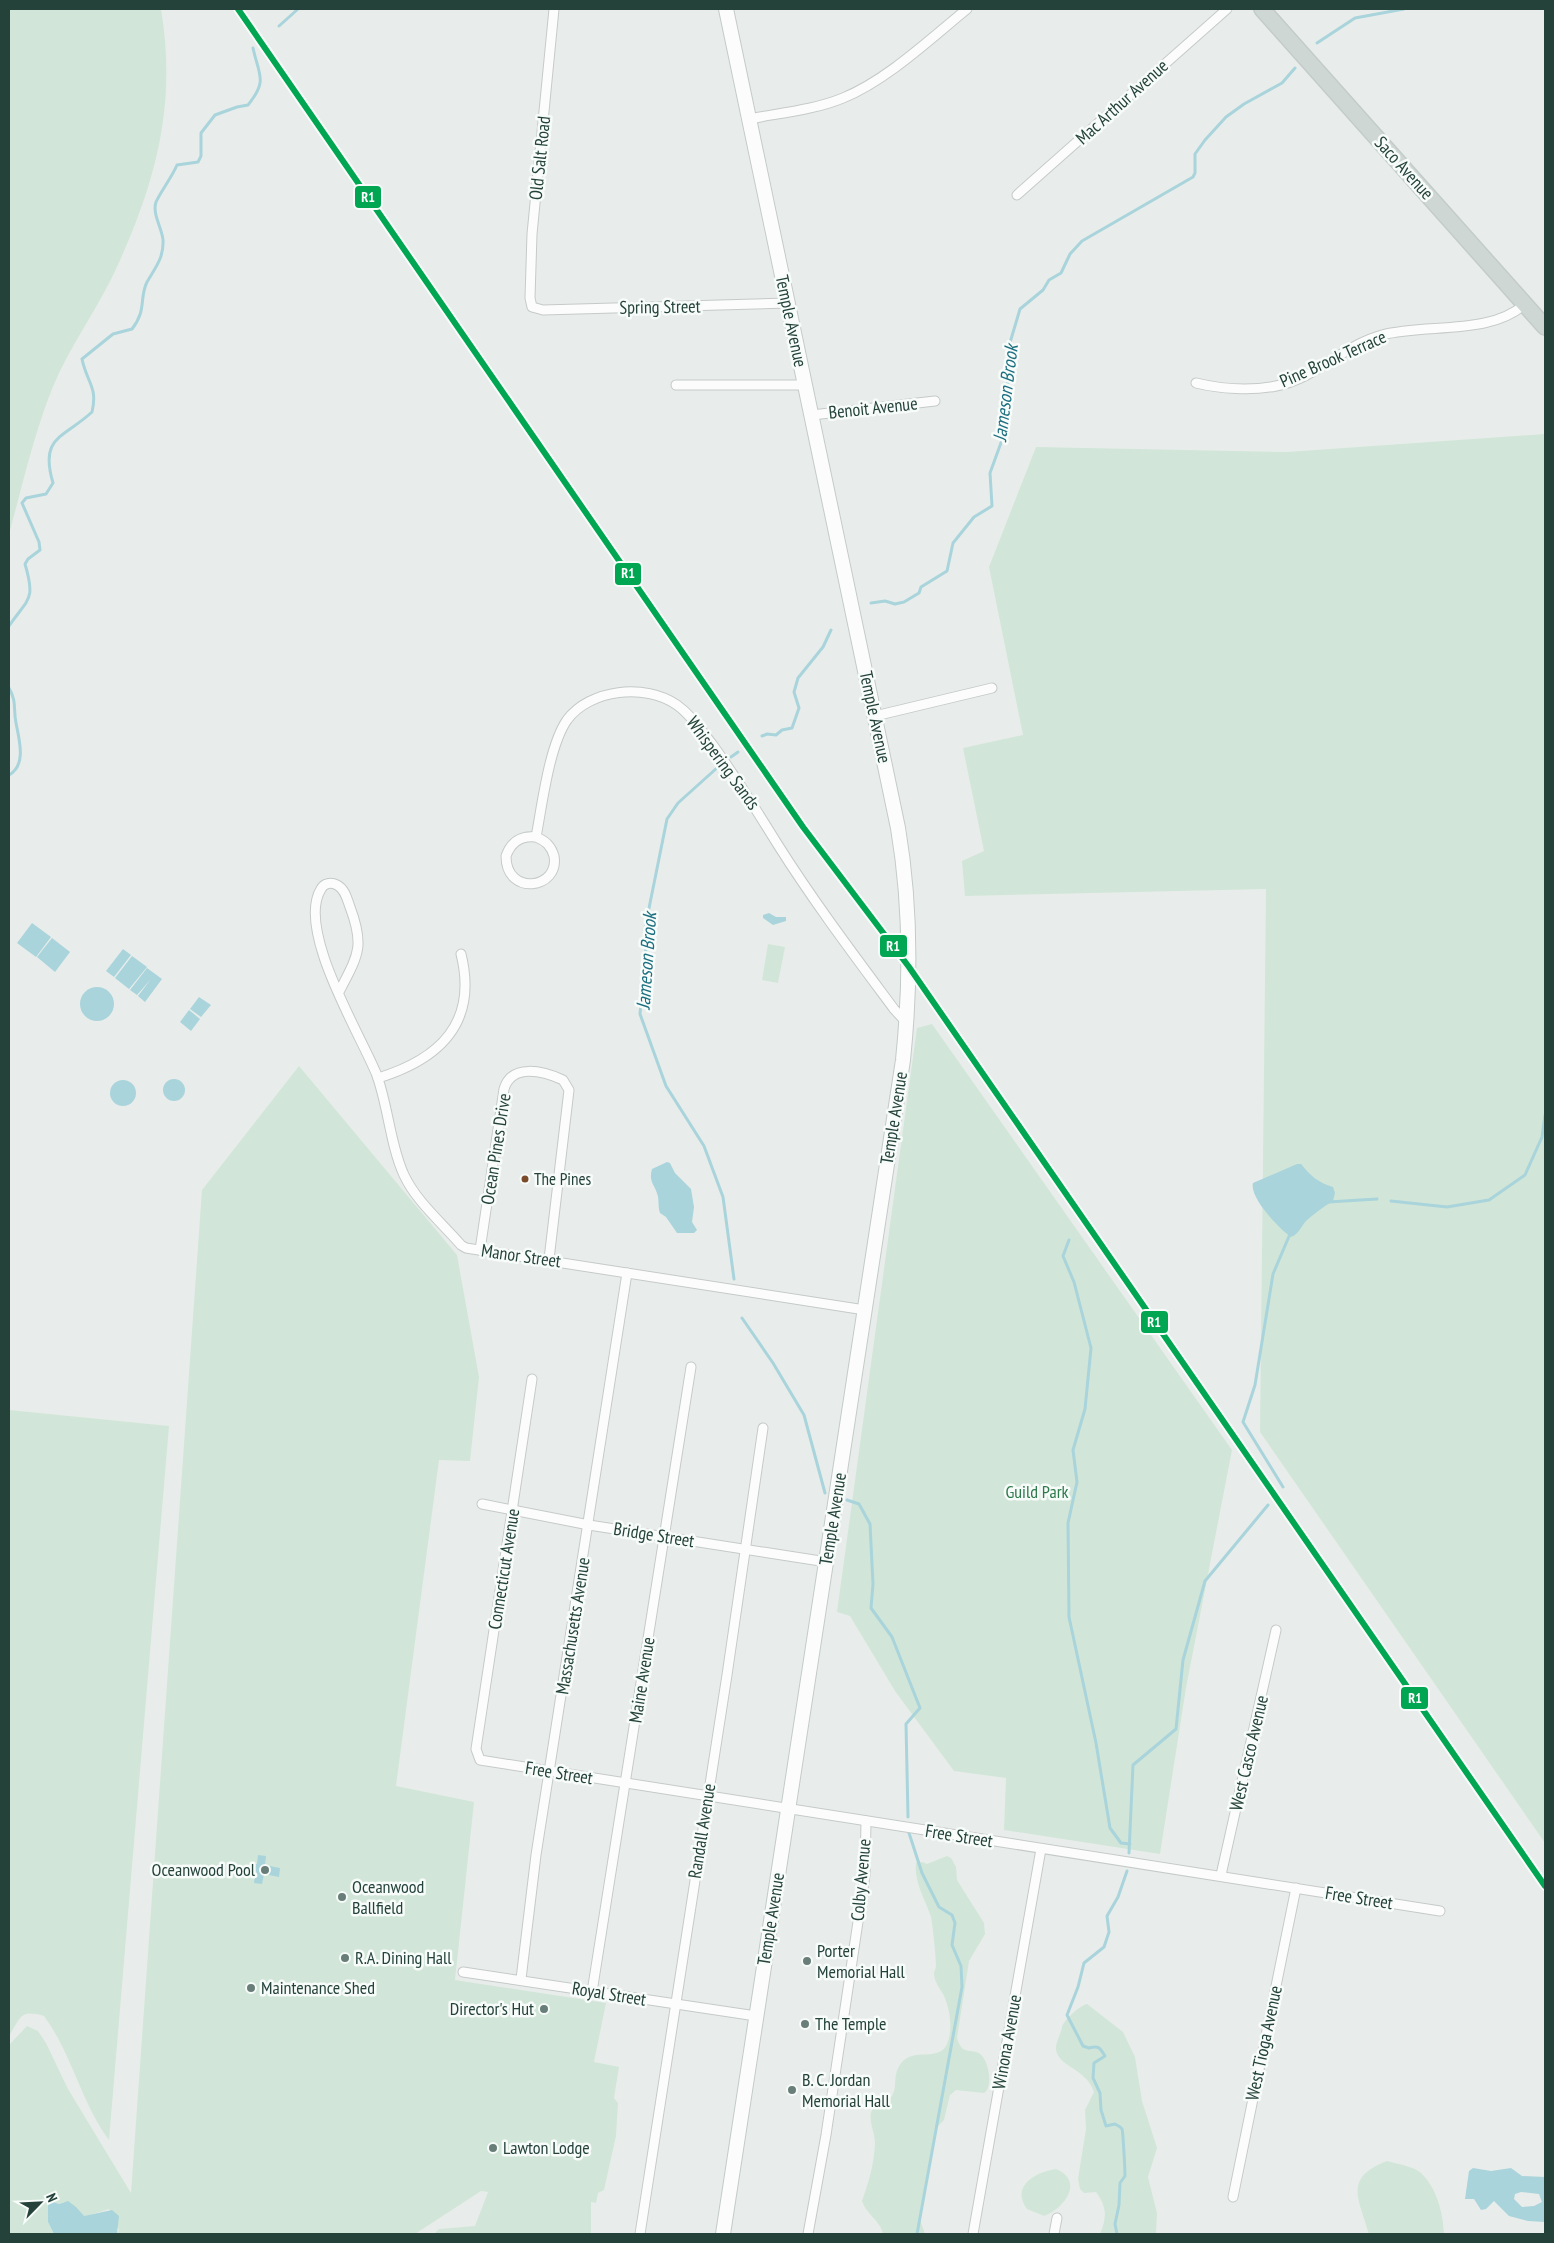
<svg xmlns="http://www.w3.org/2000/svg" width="1554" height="2243" font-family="'PT Sans Narrow',sans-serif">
  <rect width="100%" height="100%" fill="#e8edeb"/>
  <!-- green -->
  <g fill="#d1e6d8">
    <path d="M9 9H161C177 104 156 182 116 269 97 310 69 347 52 389 34 434 22 487 9 534Z"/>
    <polygon points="1545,434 1545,1843 1260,1432 1266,889 965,896 962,861 984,851 963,748 1023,735 989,567 1036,447 1287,452"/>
    <polygon points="768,944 785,947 778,983 762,980"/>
    <polygon points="932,1024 1232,1450 1186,1688 1160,1854 1004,1830 1006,1778 954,1771 895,1691 850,1616 837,1612 917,1028"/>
    <polygon points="299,1066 457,1255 479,1377 470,1461 439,1460 396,1786 474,1802 455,1980 606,2003 594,2062 619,2067 614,2098 618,2103 616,2136 604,2190 598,2193 596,2203 591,2202 591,2234 434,2234 439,2229 475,2226 488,2192 481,2191 415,2234 117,2234 119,2230 109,2209 83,2217 64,2202 59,2204 48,2200 48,2222 54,2234 9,2234 9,2045 27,2026 38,2031 46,2043 68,2089 131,2193 202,1190"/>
    <path d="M9 1410 169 1426 109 2140C81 2102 72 2054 44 2016 19 2009 21 2018 9 2036Z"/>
    <path d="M947 1856 951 1858 956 1867 957 1880 984 1923 985 1934 969 1961 957 2038C963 2059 974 2045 983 2057 989 2065 993 2087 984 2093L956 2090 950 2095 944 2120 935 2129 919 2217 925 2234H883C880 2220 866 2214 862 2201 869 2181 874 2165 875 2143 875 2133 869 2123 871 2112L875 2106C907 2097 887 2079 902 2062 915 2048 937 2061 946 2046 954 2031 950 2008 943 1994 939 1987 934 1981 934 1973 934 1971 936 1969 936 1966 936 1956 933 1927 931 1917 925 1899 914 1883 916 1863L922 1862 927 1864Z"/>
    <path d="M1087 2004 1123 2032 1135 2057 1142 2101 1157 2148 1148 2177 1157 2213 1156 2234H1100C1107 2217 1107 2207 1096 2192L1084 2193 1080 2189 1078 2179 1086 2129 1085 2110 1094 2092C1087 2069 1059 2067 1056 2050 1055 2043 1061 2034 1062 2027 1064 2020 1079 2006 1087 2004Z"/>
    <path d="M1387 2161C1397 2164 1413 2166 1421 2173 1437 2188 1443 2213 1444 2234H1369C1359 2198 1343 2178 1387 2161Z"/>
    <path d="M1056 2169C1085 2181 1064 2209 1044 2216L1027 2209C1010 2186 1036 2172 1056 2169Z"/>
  </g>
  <!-- water -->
  <g fill="#a9d4db" fill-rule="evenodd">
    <polygon points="769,913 776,917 786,917 786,921 773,925 763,918 763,915"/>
    <polygon points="32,923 51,937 36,957 17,943"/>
    <polygon points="52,938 70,952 55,972 37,957"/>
    <polygon points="123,949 131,955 114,977 106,971"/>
    <polygon points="132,956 147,967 129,989 115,978"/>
    <polygon points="147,968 162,979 145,1002 138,996 151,979 137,995 130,990"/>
    <circle cx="97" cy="1004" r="17"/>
    <polygon points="199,997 211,1005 201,1017 190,1009"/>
    <polygon points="189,1010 200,1019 191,1031 180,1022"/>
    <circle cx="174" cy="1090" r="11"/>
    <circle cx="123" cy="1093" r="13"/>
    <path d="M667 1162 670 1163 675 1173 691 1189 694 1207 692 1222 697 1230 694 1233H677L666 1217 660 1213C658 1207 659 1203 658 1197 656 1185 648 1183 652 1169Z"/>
    <path d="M1297 1164H1301C1310 1175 1318 1183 1333 1187L1335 1193 1333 1201C1323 1207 1315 1213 1307 1220 1301 1226 1299 1234 1291 1237 1279 1229 1249 1197 1253 1183Z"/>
    <polygon points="258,1855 266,1856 265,1865 280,1868 279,1877 264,1874 262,1884 254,1883 255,1874 250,1873 251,1863 257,1864"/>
    <path d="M1473 2168 1491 2171 1511 2168 1522 2176 1545 2177V2222L1528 2221 1509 2216 1494 2201 1486 2209 1481 2210 1474 2199H1465L1469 2171ZM1521 2192 1539 2194 1542 2202 1534 2206 1522 2207 1514 2199 1515 2194Z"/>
    <polygon points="48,2200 59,2204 68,2201 76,2207 84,2216 112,2210 119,2216 117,2234 54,2234 48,2222"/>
  </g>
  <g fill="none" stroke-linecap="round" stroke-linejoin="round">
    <!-- stream -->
    <g stroke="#a9d4db" stroke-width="3">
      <polyline points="279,26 298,9"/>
      <polyline points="1317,43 1355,18 1404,9"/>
      <polyline points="871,603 885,601 895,604 904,602 919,593 921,587 947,571 953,543 974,517 992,506 990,473 1002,440 1007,406 1009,346 1020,309 1043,290 1049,280 1061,273 1070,254 1082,241 1193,177 1195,173 1195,154 1205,140 1226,117 1244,104 1282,83 1295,68"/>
      <path d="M9 626C28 598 36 601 25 564L28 559 40 550 39 542 22 503 26 498 46 494 53 483C39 436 64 438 92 412 98 387 87 383 82 359L113 334 132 329C147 310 139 298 147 282 155 268 164 258 163 240 162 228 152 214 156 202 161 191 172 177 177 165L198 162 201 156V133L215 115 237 107 248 105C268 80 259 76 253 48"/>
      <path d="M9 688C17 702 13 708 16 723 19 739 27 765 9 775"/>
      <polyline points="762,736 767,734 776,735 782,730 792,728 799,708 794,692 798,678 823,647 831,630"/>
      <polyline points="731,757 738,752"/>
      <polyline points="718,767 678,803 667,819 645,928 646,948 640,1014 666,1086 704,1146 723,1197 734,1279"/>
      <polyline points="1391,1201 1447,1207 1489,1200 1525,1175 1542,1137 1545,1115"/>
      <polyline points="1328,1202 1377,1199"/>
      <polyline points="1069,1240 1063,1256 1074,1282 1091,1348 1085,1409 1073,1450 1077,1482 1068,1523 1069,1617 1096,1743 1110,1828 1121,1843 1130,1844"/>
      <polyline points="742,1318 773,1363 804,1415 825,1493"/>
      <polyline points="1283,1487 1243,1422 1255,1385 1273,1274 1290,1234"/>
      <polyline points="847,1500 859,1504 870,1524 873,1584 871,1608 892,1637 920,1708 906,1724 908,1817"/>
      <polyline points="909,1833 922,1873 939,1907 952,1915 955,1923 952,1945 961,1966 962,1987 917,2234"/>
      <polyline points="1129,1853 1133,1765 1176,1729 1183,1660 1205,1581 1268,1505"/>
      <path d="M1117 2234 1115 2224 1119 2205 1120 2183 1125 2176C1125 2169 1123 2132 1122 2129 1120 2126 1118 2126 1115 2124L1106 2126 1101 2110 1100 2093 1093 2078 1094 2063 1105 2056C1100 2048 1099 2045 1089 2048L1083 2046 1067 2015 1078 1987 1084 1963 1104 1947 1109 1932 1107 1916 1118 1897 1127 1871"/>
    </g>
    <!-- street casing -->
    <g stroke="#c5cac8" stroke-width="11">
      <g id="street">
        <polyline points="554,9 532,234 530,298 532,307 543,310 788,303"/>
        <path d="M749 119C780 113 814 110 843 98 887 80 930 39 967 9"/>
        <polyline points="1017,195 1227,9"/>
        <path d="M1196 383C1221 389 1251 391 1276 386 1315 379 1344 345 1382 335 1427 323 1489 336 1525 304"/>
        <polyline points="676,385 805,385"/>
        <polyline points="812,415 935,401"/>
        <polyline points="875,716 992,688"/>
        <path d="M536 837C546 841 551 846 554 856 560 889 506 897 506 856 511 842 521 835 536 837 542 806 549 746 567 720 590 689 645 683 677 705 691 715 701 730 712 744 736 777 757 811 778 845 814 902 854 955 894 1009L906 1022"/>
        <path d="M339 992C358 955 365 947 350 907 347 899 345 889 337 885 331 882 324 883 321 889 296 929 359 1032 376 1073 388 1104 390 1145 404 1175 416 1201 442 1223 461 1245L466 1248 865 1310"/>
        <path d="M378 1078C440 1059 478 1023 461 954"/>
        <path d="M480 1250 504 1089C512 1063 543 1071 563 1080L569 1090 549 1259"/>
        <polyline points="532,1379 476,1749 480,1760 1440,1911"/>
        <polyline points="482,1504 589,1525 827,1562"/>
        <polyline points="1221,1875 1276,1630"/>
        <polyline points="463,1972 756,2016"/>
        <polyline points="521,1979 536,1855 627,1273"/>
        <polyline points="592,1992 691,1367"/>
        <polyline points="1233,2197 1296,1888"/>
        <polyline points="640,2234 727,1675 763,1428"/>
        <polyline points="808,2234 826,2135 865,1875 866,1821"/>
        <polyline points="973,2234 1041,1849"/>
        <polyline points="1054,2234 1057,2218"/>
      </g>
    </g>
    <!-- secondary casing -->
    <g stroke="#c3cbc8" stroke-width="16">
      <path id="secondary" d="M723 2234 903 1060C911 982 911 905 898 828L726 9"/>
    </g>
    <!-- primary casing -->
    <g stroke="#c3ccc9" stroke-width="18">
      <polyline id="primary" points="1262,9 1545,327"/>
    </g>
    <!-- street -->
    <use href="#street" stroke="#fcfcfc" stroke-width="9"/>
    <!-- secondary -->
    <use href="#secondary" stroke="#fcfcfc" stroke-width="14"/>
    <!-- primary -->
    <use href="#primary" stroke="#cfd7d5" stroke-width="15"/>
    <!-- rail -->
    <polyline stroke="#c9cdcc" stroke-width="3" stroke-dasharray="10 5" stroke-linecap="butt" points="238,9 803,827 887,937"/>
    <!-- rail-1 casing -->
    <g stroke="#f7fbf9" stroke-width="10">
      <polyline id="rail-1" points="238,9 803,827 909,967 1545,1886"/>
    </g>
    <!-- rail-1 -->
    <use href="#rail-1" stroke="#00a651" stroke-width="6"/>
  </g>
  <!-- markers -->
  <circle fill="#7a4b2a" stroke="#f7fbf9" stroke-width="2" cx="525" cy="1179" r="4.5"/>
  <g fill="#697e78" stroke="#f7fbf9" stroke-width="2">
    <circle cx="265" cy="1870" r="5"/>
    <circle cx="342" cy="1897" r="5"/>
    <circle cx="345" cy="1958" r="5"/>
    <circle cx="807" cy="1961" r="5"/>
    <circle cx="251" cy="1988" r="5"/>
    <circle cx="544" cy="2009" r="5"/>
    <circle cx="805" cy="2024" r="5"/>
    <circle cx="792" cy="2090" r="5"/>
    <circle cx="493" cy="2148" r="5"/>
  </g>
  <g text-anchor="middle" stroke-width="5" stroke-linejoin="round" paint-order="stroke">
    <!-- bus labels -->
    <g font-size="17" fill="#24423a" stroke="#f7fbf9" text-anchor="start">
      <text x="534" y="1185">The Pines</text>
    </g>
    <!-- street labels -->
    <g font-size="18" fill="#24423a" stroke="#f7fbf9">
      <text transform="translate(1122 102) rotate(-42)" y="6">Mac Arthur Avenue</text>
      <text transform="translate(540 158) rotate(-84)" y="6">Old Salt Road</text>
      <text transform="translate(1404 168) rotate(48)" y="6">Saco Avenue</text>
      <text transform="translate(660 307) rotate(-1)" y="6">Spring Street</text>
      <text transform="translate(791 321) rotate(78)" y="6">Temple Avenue</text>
      <text transform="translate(1333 359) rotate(-24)" y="6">Pine Brook Terrace</text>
      <text transform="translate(873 408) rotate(-6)" y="6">Benoit Avenue</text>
      <text transform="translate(875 717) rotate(78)" y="6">Temple Avenue</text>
      <text transform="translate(723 763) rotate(54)" y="6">Whispering Sands</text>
      <text transform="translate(894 1118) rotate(-81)" y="6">Temple Avenue</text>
      <text transform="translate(496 1149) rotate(-81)" y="6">Ocean Pines Drive</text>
      <text transform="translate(521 1256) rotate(8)" y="6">Manor Street</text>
      <text transform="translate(833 1519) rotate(-81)" y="6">Temple Avenue</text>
      <text transform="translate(654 1535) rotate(9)" y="6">Bridge Street</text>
      <text transform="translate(504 1569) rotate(-81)" y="6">Connecticut Avenue</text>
      <text transform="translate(573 1626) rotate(-81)" y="6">Massachusetts Avenue</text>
      <text transform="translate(642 1680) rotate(-81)" y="6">Maine Avenue</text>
      <text transform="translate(1249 1753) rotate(-77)" y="6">West Casco Avenue</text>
      <text transform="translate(559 1773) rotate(9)" y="6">Free Street</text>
      <text transform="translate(702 1831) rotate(-81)" y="6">Randall Avenue</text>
      <text transform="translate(959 1836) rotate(9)" y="6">Free Street</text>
      <text transform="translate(861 1880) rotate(-85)" y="6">Colby Avenue</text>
      <text transform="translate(1359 1898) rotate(9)" y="6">Free Street</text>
      <text transform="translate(771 1919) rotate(-81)" y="6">Temple Avenue</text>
      <text transform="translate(609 1994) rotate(9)" y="6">Royal Street</text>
      <text transform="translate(1007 2042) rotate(-80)" y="6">Winona Avenue</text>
      <text transform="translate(1264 2043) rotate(-78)" y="6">West Tioga Avenue</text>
    </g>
    <!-- park labels -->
    <g font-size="18" fill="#2d7a4b" stroke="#f7fbf9">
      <text x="1037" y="1498">Guild Park</text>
    </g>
    <!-- poi labels -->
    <g font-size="18" fill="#24423a" stroke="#f7fbf9" text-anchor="start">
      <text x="255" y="1876" text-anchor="end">Oceanwood Pool</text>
      <text x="352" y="1893">Oceanwood<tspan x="352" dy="21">Ballfield</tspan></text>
      <text x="817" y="1957">Porter<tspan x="817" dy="21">Memorial Hall</tspan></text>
      <text x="355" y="1964">R.A. Dining Hall</text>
      <text x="261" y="1994">Maintenance Shed</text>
      <text x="534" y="2015" text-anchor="end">Director's Hut</text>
      <text x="815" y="2030">The Temple</text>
      <text x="802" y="2086">B. C. Jordan<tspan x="802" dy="21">Memorial Hall</tspan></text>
      <text x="503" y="2154">Lawton Lodge</text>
    </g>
    <!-- water labels -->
    <g font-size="19" font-style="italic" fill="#1c6f80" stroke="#f7fbf9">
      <text transform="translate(1005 393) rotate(-83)" y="7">Jameson Brook</text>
      <text transform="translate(646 961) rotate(-86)" y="7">Jameson Brook</text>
    </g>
  </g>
  <g stroke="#f7fbf9" stroke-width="2">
    <rect x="354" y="185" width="28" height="24" rx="5" fill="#00a651"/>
    <rect x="614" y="562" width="28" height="24" rx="5" fill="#00a651"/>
    <rect x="879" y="934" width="29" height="24" rx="5" fill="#00a651"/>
    <rect x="1140" y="1310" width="29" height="24" rx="5" fill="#00a651"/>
    <rect x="1400" y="1686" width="29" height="24" rx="5" fill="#00a651"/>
  </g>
  <g font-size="14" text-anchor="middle" font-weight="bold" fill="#fff">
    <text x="368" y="202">R1</text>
    <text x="628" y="578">R1</text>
    <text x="893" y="951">R1</text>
    <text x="1154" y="1327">R1</text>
    <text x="1415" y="1703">R1</text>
  </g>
  <!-- border -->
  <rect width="1554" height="2243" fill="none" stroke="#24423a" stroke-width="20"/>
  <!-- north arrow -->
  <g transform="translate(40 2203) rotate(66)" stroke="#f7fbf9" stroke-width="4" paint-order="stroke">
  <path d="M0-4L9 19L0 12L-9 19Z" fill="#24423a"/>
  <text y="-8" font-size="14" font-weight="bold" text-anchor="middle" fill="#24423a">N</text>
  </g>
</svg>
